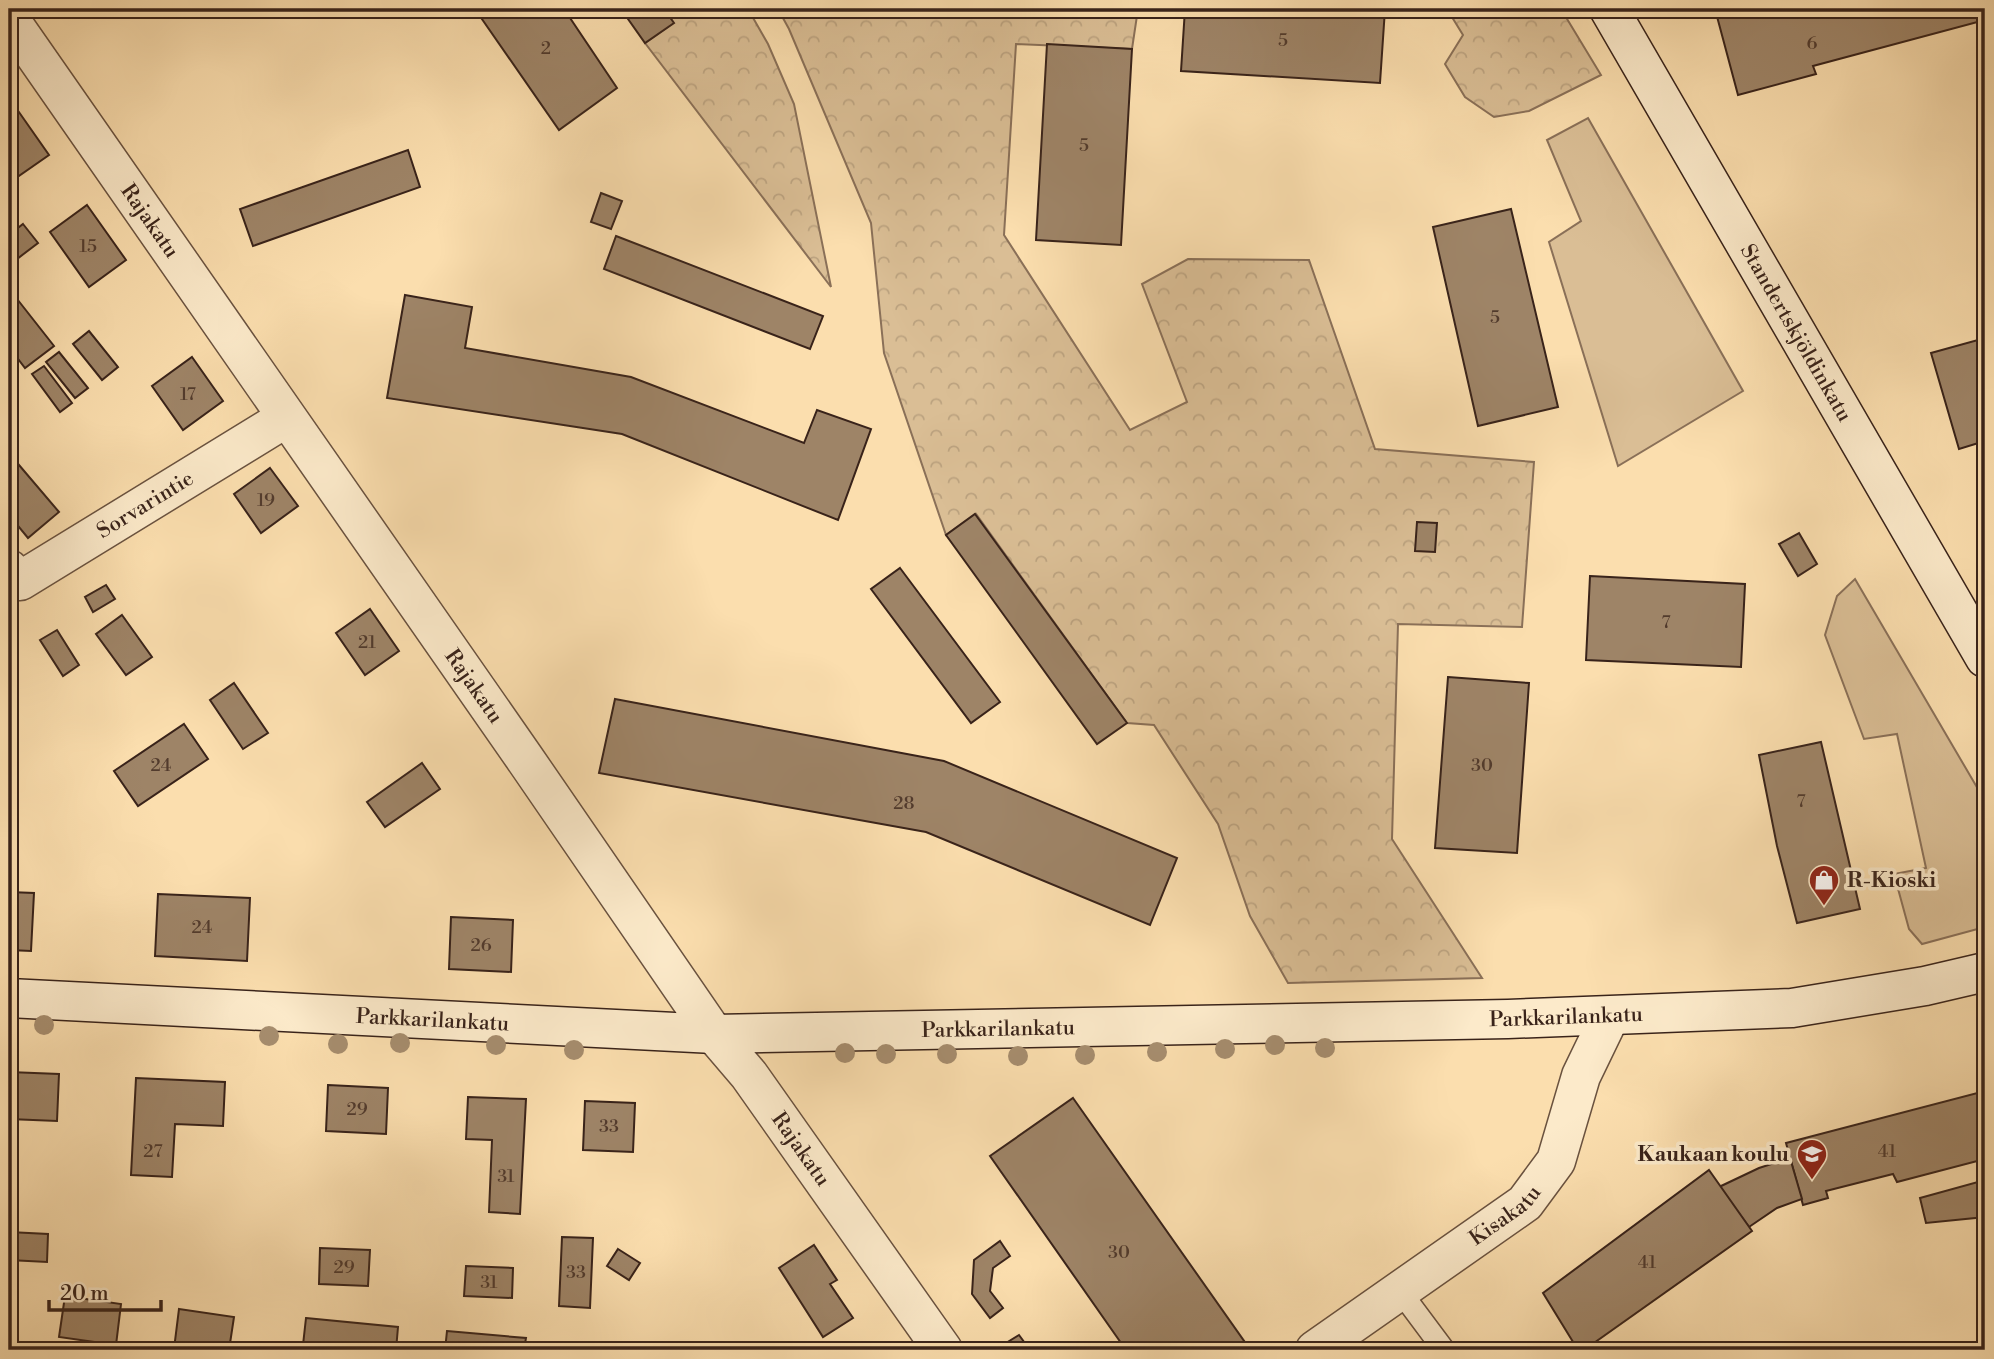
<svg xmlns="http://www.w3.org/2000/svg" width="1994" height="1359" font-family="'Libre Bodoni',serif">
  <defs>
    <pattern id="forest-crowns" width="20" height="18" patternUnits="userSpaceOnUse" patternTransform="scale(1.75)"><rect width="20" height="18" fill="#dabe95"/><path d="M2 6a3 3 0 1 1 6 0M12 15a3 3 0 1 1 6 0" fill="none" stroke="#bca380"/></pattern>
  </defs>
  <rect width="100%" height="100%" fill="#fbdeae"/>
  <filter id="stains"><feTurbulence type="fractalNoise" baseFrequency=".00286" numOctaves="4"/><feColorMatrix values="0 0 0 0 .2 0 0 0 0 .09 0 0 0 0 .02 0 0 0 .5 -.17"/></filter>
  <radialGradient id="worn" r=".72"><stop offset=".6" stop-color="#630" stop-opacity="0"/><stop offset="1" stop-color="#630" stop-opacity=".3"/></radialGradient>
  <!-- green -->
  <g fill="#dabe95" stroke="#8a7058" stroke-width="2">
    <polygon points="1588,118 1743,391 1618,466 1549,242 1581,221 1547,140"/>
    <polygon points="1855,579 1985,801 1985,927 1922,944 1909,929 1894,874 1926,868 1897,734 1864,739 1825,635 1837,596"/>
  </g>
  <!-- forest -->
  <g fill="url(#forest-crowns)" stroke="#8a7058" stroke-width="2">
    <polygon points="664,9 748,9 768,44 794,104 831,287 645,43 673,23"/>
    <polygon points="778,9 1138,9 1132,49 1016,44 1004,235 1130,430 1187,402 1142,284 1188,259 1309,260 1375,449 1534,462 1522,627 1398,624 1392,839 1482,978 1288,983 1250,916 1218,824 1154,725 1127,723 976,514 946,535 884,353 871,223 789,29"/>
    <polygon points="1447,9 1561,9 1601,75 1529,111 1494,117 1465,97 1445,64 1463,35"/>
  </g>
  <!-- building -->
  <g fill="#9e8467" stroke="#39231a" stroke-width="2">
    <polygon points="475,9 564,9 617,88 559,130"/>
    <polygon points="621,9 664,9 674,23 645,43"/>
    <polygon points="1185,9 1385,9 1380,83 1181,71"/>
    <polygon points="1715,9 1985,9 1985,20 1813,66 1816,74 1738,95"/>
    <polygon points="1047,44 1132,49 1121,245 1036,240"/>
    <polygon points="14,105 49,155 13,180 9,174 9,108"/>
    <polygon points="408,150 420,187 253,246 240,209"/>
    <polygon points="601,193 622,201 611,229 591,222"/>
    <polygon points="87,205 126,260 89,287 50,232"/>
    <polygon points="1511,209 1558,407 1478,426 1433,227"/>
    <polygon points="23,224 38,243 17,259 9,249 9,235"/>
    <polygon points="616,236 823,316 810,349 604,269"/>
    <polygon points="10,290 54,346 25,368 9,347"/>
    <polygon points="405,295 472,307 465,348 631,377 804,443 817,410 871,429 838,520 622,434 387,398"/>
    <polygon points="89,331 118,367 102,380 73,344"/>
    <polygon points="1985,338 1985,441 1959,449 1931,353"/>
    <polygon points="59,352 88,388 75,398 46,362"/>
    <polygon points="192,357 223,401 183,430 152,386"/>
    <polygon points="44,366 72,403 60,412 32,374"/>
    <polygon points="19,465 59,512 28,538 9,515 9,473"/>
    <polygon points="270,468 298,506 261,533 234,494"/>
    <polygon points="975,514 1127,723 1097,744 946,535"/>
    <polygon points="1417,522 1437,523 1435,552 1415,551"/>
    <polygon points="1799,533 1817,564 1798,576 1779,544"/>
    <polygon points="900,568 1000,702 971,723 871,589"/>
    <polygon points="1590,576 1745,584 1741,667 1586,660"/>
    <polygon points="106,585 115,599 93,612 85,597"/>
    <polygon points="9,608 14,608 13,654 9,654"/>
    <polygon points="370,609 399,651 365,675 336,633"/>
    <polygon points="122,615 152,657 126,675 96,634"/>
    <polygon points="57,630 79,665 63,676 40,640"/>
    <polygon points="1448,677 1529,683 1517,853 1435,848"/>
    <polygon points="234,683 268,733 243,749 210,700"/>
    <polygon points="615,699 944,761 1177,858 1150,925 926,832 599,773"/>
    <polygon points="184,724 208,759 138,806 114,771"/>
    <polygon points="1821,742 1860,909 1797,923 1777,846 1759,755"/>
    <polygon points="422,763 440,789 385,827 367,802"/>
    <polygon points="9,892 34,893 31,951 9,950"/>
    <polygon points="158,894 250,898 247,961 155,956"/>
    <polygon points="451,917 513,920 511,972 449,969"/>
    <polygon points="9,1072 59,1074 57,1121 9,1119"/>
    <polygon points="136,1078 225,1082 223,1126 175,1124 172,1177 131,1175"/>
    <polygon points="328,1085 388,1088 386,1134 326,1131"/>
    <polygon points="1985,1091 1985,1159 1897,1182 1893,1174 1826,1191 1828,1198 1803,1205 1786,1143"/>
    <polygon points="468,1097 526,1099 520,1214 489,1212 492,1140 466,1139"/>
    <polygon points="1073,1098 1249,1348 1245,1350 1126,1350 990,1156"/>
    <polygon points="585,1101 635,1103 633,1152 583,1150"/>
    <polygon points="1790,1158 1802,1199 1777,1208 1749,1227 1719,1187 1759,1168"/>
    <polygon points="1709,1170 1752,1231 1584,1350 1578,1350 1543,1293"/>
    <polygon points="1985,1180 1985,1217 1926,1223 1920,1198"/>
    <polygon points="9,1232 48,1234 47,1262 9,1260"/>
    <polygon points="562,1237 593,1238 590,1308 559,1306"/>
    <polygon points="1000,1241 1010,1256 993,1268 990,1291 1003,1308 990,1318 972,1294 974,1260"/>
    <polygon points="814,1245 837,1280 830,1284 853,1318 823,1337 779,1268"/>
    <polygon points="320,1248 370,1250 368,1286 319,1284"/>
    <polygon points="618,1249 640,1263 629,1280 607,1266"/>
    <polygon points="466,1266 513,1268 512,1298 464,1296"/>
    <polygon points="65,1296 121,1304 116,1345 59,1337"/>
    <polygon points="179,1309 234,1317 229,1350 174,1349"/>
    <polygon points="306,1318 398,1327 396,1350 358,1350 303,1345"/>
    <polygon points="447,1331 526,1338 524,1350 445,1350"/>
    <polygon points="1019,1335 1030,1350 1011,1350 1006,1343"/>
  </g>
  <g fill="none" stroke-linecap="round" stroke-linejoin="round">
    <!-- lane casing -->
    <g stroke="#6a523f" stroke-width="24">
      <polyline id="lane" points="1400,1291 1444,1350"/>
    </g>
    <!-- street casing -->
    <g stroke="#6a523f" stroke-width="41">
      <g id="street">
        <path id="s1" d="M9 18 523 756 714 1034 749 1075 943 1350"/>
        <path id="s2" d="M9 569 20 581 286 418"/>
        <path id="s3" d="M1315 1350 1525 1203 1556 1161 1581 1076 1610 1016"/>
      </g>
    </g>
    <!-- secondary casing -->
    <g stroke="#39231a" stroke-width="41">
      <g id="secondary">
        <path id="s4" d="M1609 9 1985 658"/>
        <path id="s5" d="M9 998 714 1034 1508 1019 1792 1008 1925 986 1985 972"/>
      </g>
    </g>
    <!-- lane -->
    <use href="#lane" stroke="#fceaca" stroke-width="21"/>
    <!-- street -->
    <use href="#street" stroke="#fceaca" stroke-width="38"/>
    <!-- secondary -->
    <use href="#secondary" stroke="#fceaca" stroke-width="38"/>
  </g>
  <!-- trees -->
  <g fill="#a68d6e">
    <circle cx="44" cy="1025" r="10"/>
    <circle cx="269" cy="1036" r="10"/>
    <circle cx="400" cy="1043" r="10"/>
    <circle cx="338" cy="1044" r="10"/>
    <circle cx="496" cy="1045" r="10"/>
    <circle cx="1275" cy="1045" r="10"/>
    <circle cx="1325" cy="1048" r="10"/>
    <circle cx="1225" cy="1049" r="10"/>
    <circle cx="574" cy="1050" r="10"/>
    <circle cx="1157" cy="1052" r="10"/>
    <circle cx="845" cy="1053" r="10"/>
    <circle cx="886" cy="1054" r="10"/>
    <circle cx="947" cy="1054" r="10"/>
    <circle cx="1085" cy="1055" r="10"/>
    <circle cx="1018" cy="1056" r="10"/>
  </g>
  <!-- icons -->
  <defs>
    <g id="shop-pin" transform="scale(1.575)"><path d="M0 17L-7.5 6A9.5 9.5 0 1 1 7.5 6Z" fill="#8f2418" stroke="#fceaca"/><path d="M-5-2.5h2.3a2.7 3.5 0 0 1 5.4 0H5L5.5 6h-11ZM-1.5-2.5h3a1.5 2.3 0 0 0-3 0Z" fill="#fff"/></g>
    <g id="school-pin" transform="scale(1.575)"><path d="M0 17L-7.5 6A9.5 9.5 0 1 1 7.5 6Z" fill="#8f2418" stroke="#fceaca"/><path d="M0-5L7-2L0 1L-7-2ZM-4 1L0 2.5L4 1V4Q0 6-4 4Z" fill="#fff"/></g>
  </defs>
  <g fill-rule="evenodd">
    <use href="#shop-pin" x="1824" y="880"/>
    <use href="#school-pin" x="1812" y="1154"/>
  </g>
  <g text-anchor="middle" stroke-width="7" stroke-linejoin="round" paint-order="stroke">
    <!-- number labels -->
    <g font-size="18" fill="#523b2d">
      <text x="1283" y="46">5</text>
      <text x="1812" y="49">6</text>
      <text x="546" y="54">2</text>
      <text x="1084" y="151">5</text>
      <text x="88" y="252">15</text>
      <text x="1495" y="323">5</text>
      <text x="188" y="400">17</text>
      <text x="266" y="506">19</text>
      <text x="1666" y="628">7</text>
      <text x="367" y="648">21</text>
      <text x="161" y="771">24</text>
      <text x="1482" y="771">30</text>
      <text x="1801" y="807">7</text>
      <text x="904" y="809">28</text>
      <text x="202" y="933">24</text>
      <text x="481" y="951">26</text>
      <text x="357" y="1115">29</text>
      <text x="609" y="1132">33</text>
      <text x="153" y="1157">27</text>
      <text x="1887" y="1157">41</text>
      <text x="506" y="1182">31</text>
      <text x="1119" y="1258">30</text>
      <text x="1647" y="1268">41</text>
      <text x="344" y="1273">29</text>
      <text x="576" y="1278">33</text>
      <text x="489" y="1288">31</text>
    </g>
    <!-- street labels -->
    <g font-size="21" fill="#39231a" stroke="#fceaca">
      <text dy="7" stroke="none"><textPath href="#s1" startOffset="247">Rajakatu</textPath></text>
      <text dy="7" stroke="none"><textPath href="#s4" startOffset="374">Standertskjöldinkatu</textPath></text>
      <text dy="7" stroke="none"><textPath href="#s2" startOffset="163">Sorvarintie</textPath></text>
      <text dy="7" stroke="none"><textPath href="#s1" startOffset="814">Rajakatu</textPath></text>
      <text dy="7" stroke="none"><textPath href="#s5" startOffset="1558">Parkkarilankatu</textPath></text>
      <text dy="7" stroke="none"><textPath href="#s5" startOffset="424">Parkkarilankatu</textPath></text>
      <text dy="7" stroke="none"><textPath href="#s5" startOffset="990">Parkkarilankatu</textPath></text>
      <text dy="7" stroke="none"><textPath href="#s1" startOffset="1381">Rajakatu</textPath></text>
      <text dy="7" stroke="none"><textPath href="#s3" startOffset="233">Kisakatu</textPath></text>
    </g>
    <!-- poi labels -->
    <g font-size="21" font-weight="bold" fill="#39231a" stroke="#fceaca" text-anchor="start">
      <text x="1847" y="887">R-Kioski</text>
      <text x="1789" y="1161" text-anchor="end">Kaukaan koulu</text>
    </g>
  </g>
  <!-- margin -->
  <rect width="1994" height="1359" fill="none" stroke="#fbdeae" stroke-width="35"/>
  <rect x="10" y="10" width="1973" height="1338" fill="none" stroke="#39231a" stroke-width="3.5"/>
  <rect x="18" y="18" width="1959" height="1324" fill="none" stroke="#39231a" stroke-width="2"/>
  <!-- scale -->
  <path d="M49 1300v10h112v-10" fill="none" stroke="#39231a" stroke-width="3.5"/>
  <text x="60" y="1300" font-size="21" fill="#39231a" stroke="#fceaca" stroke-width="5" paint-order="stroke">20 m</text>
  <rect width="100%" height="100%" filter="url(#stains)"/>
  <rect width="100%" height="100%" fill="url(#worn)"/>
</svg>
